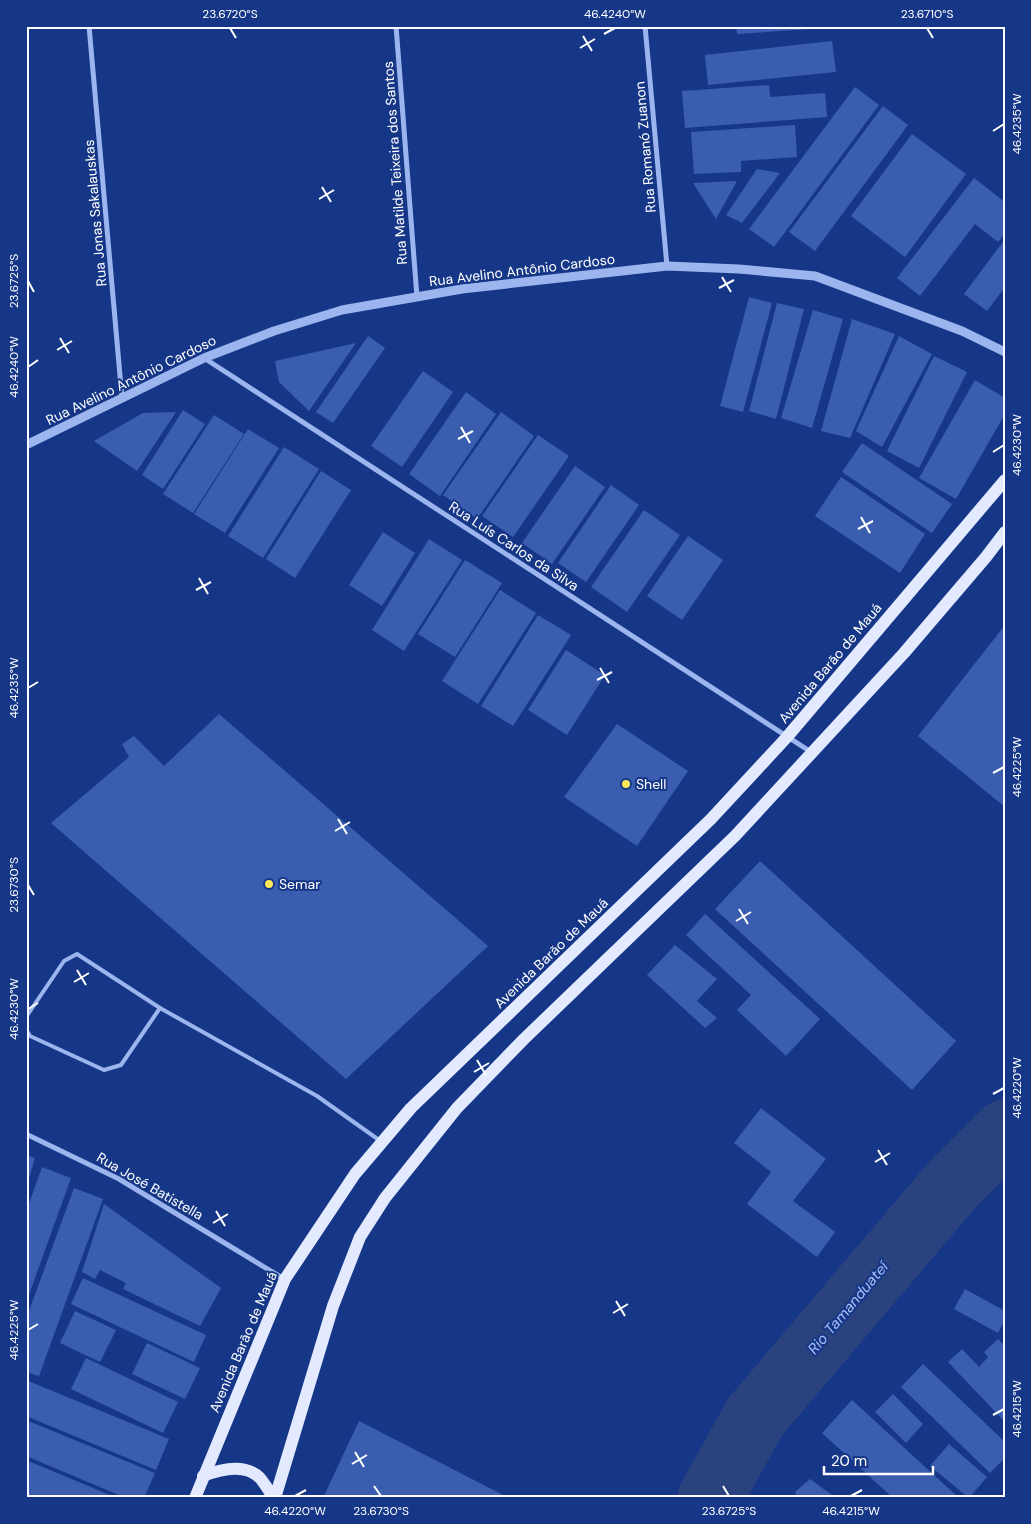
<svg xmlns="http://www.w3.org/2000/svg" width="1031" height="1524" font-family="'DM Sans',sans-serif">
  <rect width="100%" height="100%" fill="#163787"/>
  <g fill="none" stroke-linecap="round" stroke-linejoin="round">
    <!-- river -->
    <polyline stroke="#2a427e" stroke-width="65" points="710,1498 755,1417 952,1185 1005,1132"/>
  </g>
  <!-- building -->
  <g fill="#3a5daf">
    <polygon points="736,26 810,26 810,29 737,34"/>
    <polygon points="832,41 836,72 708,85 705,55"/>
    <polygon points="769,85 770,97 825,93 827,117 685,128 682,91"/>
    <polygon points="855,87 879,105 774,247 749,229"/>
    <polygon points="883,106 908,125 815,251 789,232"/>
    <polygon points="795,125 797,157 741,161 741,172 694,174 691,132"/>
    <polygon points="912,134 966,174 905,257 851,216"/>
    <polygon points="757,169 780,173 742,223 726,215"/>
    <polygon points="974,178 1005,202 1005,234 998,242 975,224 920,296 897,278"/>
    <polygon points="737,181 716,219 693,183"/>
    <polygon points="1005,239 1005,287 987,311 964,294"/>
    <polygon points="749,297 772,303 743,412 720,406"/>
    <polygon points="777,303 804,309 776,419 749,411"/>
    <polygon points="813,310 843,319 812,428 781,418"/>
    <polygon points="852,319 895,334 850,438 821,431"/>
    <polygon points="368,336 385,348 333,423 316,412"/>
    <polygon points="899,336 932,354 882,447 856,431"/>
    <polygon points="356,343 309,411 279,382 275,361"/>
    <polygon points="934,356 967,372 919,468 887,451"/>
    <polygon points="423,371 453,392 402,467 371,446"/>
    <polygon points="975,380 1005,398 1005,414 956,499 919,478"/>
    <polygon points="466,392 496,414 440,496 409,474"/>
    <polygon points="183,410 205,424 163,489 142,475"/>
    <polygon points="176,412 137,471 94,441 143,413"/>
    <polygon points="501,412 534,436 477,519 443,495"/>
    <polygon points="214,415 244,434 193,513 163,494"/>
    <polygon points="248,429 279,448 225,533 194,514"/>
    <polygon points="538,435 569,456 513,537 482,516"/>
    <polygon points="862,443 952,504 932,533 842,472"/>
    <polygon points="284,447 319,469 263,558 228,536"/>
    <polygon points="575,466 605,487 552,564 522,543"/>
    <polygon points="321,471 351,490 295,578 266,559"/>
    <polygon points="841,477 925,534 900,573 815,516"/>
    <polygon points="611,485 639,505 586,582 558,563"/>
    <polygon points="644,510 680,535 627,612 591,587"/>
    <polygon points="383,532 415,553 382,606 349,585"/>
    <polygon points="688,536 723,560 682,620 647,596"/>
    <polygon points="429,539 462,560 404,651 372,630"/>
    <polygon points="465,560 502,583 455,657 418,634"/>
    <polygon points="500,590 536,613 478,704 442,681"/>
    <polygon points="538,615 571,635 513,726 481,706"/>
    <polygon points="1005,625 1005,807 918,736"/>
    <polygon points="566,650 605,675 567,735 528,710"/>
    <polygon points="219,714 488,946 346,1079 51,823 129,757 122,744 134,736 164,766"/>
    <polygon points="617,724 688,771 637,846 564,797"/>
    <polygon points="760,861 956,1041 912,1090 715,909"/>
    <polygon points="705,914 820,1019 786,1056 737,1010 751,995 686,935"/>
    <polygon points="675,945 717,979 697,1001 717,1018 705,1028 647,975"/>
    <polygon points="761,1108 826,1159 793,1201 835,1232 817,1257 747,1204 771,1172 734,1143"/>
    <polygon points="26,1155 35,1158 27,1185 26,1185"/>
    <polygon points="42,1167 71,1178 26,1303 26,1212"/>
    <polygon points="74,1188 103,1199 39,1376 26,1372 26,1319"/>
    <polygon points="104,1204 221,1288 200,1326 123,1289 126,1283 100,1270 95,1279 82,1272"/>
    <polygon points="83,1278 206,1335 194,1362 71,1304"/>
    <polygon points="965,1289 1005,1311 1005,1320 998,1333 954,1309"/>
    <polygon points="75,1311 116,1330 100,1362 60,1343"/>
    <polygon points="998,1339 1005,1346 1005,1422 948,1362 962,1349 979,1367 988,1357 984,1352"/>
    <polygon points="147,1343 200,1368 185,1399 132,1374"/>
    <polygon points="86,1358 178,1402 163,1433 71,1389"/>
    <polygon points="923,1364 1005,1442 1005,1458 990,1473 901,1387"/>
    <polygon points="26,1380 169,1439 156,1470 26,1416"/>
    <polygon points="893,1394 923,1424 906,1443 875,1412"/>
    <polygon points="852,1400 959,1498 893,1498 822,1433"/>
    <polygon points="26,1420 155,1473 144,1498 126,1498 26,1456"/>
    <polygon points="359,1421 509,1498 323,1498"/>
    <polygon points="949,1444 987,1477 969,1498 930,1466"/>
    <polygon points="26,1460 117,1498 26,1498"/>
    <polygon points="810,1479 836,1498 797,1498 795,1492"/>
  </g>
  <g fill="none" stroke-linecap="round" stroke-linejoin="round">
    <!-- service -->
    <g stroke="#9cb5ee" stroke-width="4">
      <polyline points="26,1017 64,961 77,954 160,1008 317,1096 379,1140"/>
      <polyline points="26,1029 30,1036 104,1070 121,1065 160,1008"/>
    </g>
    <!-- minor -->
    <g stroke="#9cb5ee" stroke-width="5">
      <polyline points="89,26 122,398"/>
      <polyline points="396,26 417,297"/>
      <polyline points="645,26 667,266"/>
      <polyline points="204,358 811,752"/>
      <polyline points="26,1134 119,1179 284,1279"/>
    </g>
    <!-- tertiary -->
    <polyline stroke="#9cb5ee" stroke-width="9" points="26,445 204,358 274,331 342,310 462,289 667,266 739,269 815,276 962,331 1005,352"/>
    <!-- primary -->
    <g stroke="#e3eaff" stroke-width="12">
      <path d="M203 1476C221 1469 245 1463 260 1478 265 1484 269 1491 274 1498"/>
      <polyline points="195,1498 285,1279 355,1174 411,1108 711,819 787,737 1005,480"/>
      <polyline points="275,1498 333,1306 360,1237 385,1198 457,1108 524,1039 735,836 904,653 986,557 1005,532"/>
    </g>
  </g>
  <!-- ticks -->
  <path fill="none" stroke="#fff" stroke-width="2" d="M230 28 236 38M927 28 933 38M604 34 615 28M583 36 592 51M580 48 595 39M993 131 1004 124M322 187 331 202M319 199 334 190M722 277 731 292M28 281 34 292M719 288 734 280M60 338 69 353M57 350 72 341M28 367 38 360M461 427 470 443M458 439 473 431M993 452 1004 445M861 517 870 533M858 529 873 521M199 578 208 594M196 590 211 582M600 668 609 683M597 680 612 672M28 688 38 682M993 773 1004 767M338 819 347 834M335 831 350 822M28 885 34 895M739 909 748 924M736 921 751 912M77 970 86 985M74 982 89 973M28 1009 38 1003M477 1060 486 1075M474 1072 489 1063M993 1094 1004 1088M878 1150 887 1165M875 1162 890 1153M216 1211 225 1226M213 1223 228 1214M616 1301 625 1316M613 1313 628 1304M28 1330 38 1324M993 1415 1004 1409M355 1452 364 1467M352 1464 367 1455M374 1486 381 1496M723 1486 729 1496M295 1496 306 1490M851 1496 862 1490"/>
  <!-- markers -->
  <g fill="#ffe759" stroke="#163787" stroke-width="2">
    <circle cx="626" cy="784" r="5"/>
    <circle cx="269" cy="884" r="5"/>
  </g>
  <g text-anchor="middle" stroke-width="4" stroke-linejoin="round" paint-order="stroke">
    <!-- street labels -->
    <g font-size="14" fill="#fff" stroke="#163787">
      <text transform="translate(645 147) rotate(-95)" y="5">Rua Romanó Zuanon</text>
      <text transform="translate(395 163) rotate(-94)" y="5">Rua Matilde Teixeira dos Santos</text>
      <text transform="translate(95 213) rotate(-95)" y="5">Rua Jonas Sakalauskas</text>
      <text transform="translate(522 270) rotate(-7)" y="5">Rua Avelino Antônio Cardoso</text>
      <text transform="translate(131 380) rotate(-26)" y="5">Rua Avelino Antônio Cardoso</text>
      <text transform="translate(514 546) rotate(33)" y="5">Rua Luís Carlos da Silva</text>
      <text transform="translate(830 663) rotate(-50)" y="5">Avenida Barão de Mauá</text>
      <text transform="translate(551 953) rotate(-44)" y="5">Avenida Barão de Mauá</text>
      <text transform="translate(150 1186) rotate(30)" y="5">Rua José Batistella</text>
      <text transform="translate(243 1342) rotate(-67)" y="5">Avenida Barão de Mauá</text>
    </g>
    <!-- poi labels -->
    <g font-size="14" fill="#fff" stroke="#163787" text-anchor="start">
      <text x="636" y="789">Shell</text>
      <text x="279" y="889">Semar</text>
    </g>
    <!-- water labels -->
    <g font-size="15" font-style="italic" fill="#a7c0f6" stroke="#163787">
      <text transform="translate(848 1308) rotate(-50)" y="5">Rio Tamanduateí</text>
    </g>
  </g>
  <!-- border -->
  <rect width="1031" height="1524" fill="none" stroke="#163787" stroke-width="55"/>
  <!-- scale -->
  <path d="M824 1466v8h109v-8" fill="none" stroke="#ffffff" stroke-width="2.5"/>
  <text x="831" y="1466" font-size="15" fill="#ffffff" stroke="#163787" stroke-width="4" paint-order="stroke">20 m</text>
  <rect x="28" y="28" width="976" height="1468" fill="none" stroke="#fff" stroke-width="2"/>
  <g font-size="12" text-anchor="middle" fill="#fff">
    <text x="230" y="18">23.6720°S</text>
    <text x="615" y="18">46.4240°W</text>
    <text x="927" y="18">23.6710°S</text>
    <text transform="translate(1017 124) rotate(-90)" y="4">46.4235°W</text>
    <text transform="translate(14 281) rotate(-90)" y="4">23.6725°S</text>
    <text transform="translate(14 367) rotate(-90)" y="4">46.4240°W</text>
    <text transform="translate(1017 445) rotate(-90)" y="4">46.4230°W</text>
    <text transform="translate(14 688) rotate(-90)" y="4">46.4235°W</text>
    <text transform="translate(1017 767) rotate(-90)" y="4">46.4225°W</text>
    <text transform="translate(14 885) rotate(-90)" y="4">23.6730°S</text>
    <text transform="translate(14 1009) rotate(-90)" y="4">46.4230°W</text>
    <text transform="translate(1017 1088) rotate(-90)" y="4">46.4220°W</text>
    <text transform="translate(14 1330) rotate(-90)" y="4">46.4225°W</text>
    <text transform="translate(1017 1409) rotate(-90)" y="4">46.4215°W</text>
    <text x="295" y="1515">46.4220°W</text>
    <text x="381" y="1515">23.6730°S</text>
    <text x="729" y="1515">23.6725°S</text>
    <text x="851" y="1515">46.4215°W</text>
  </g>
</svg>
